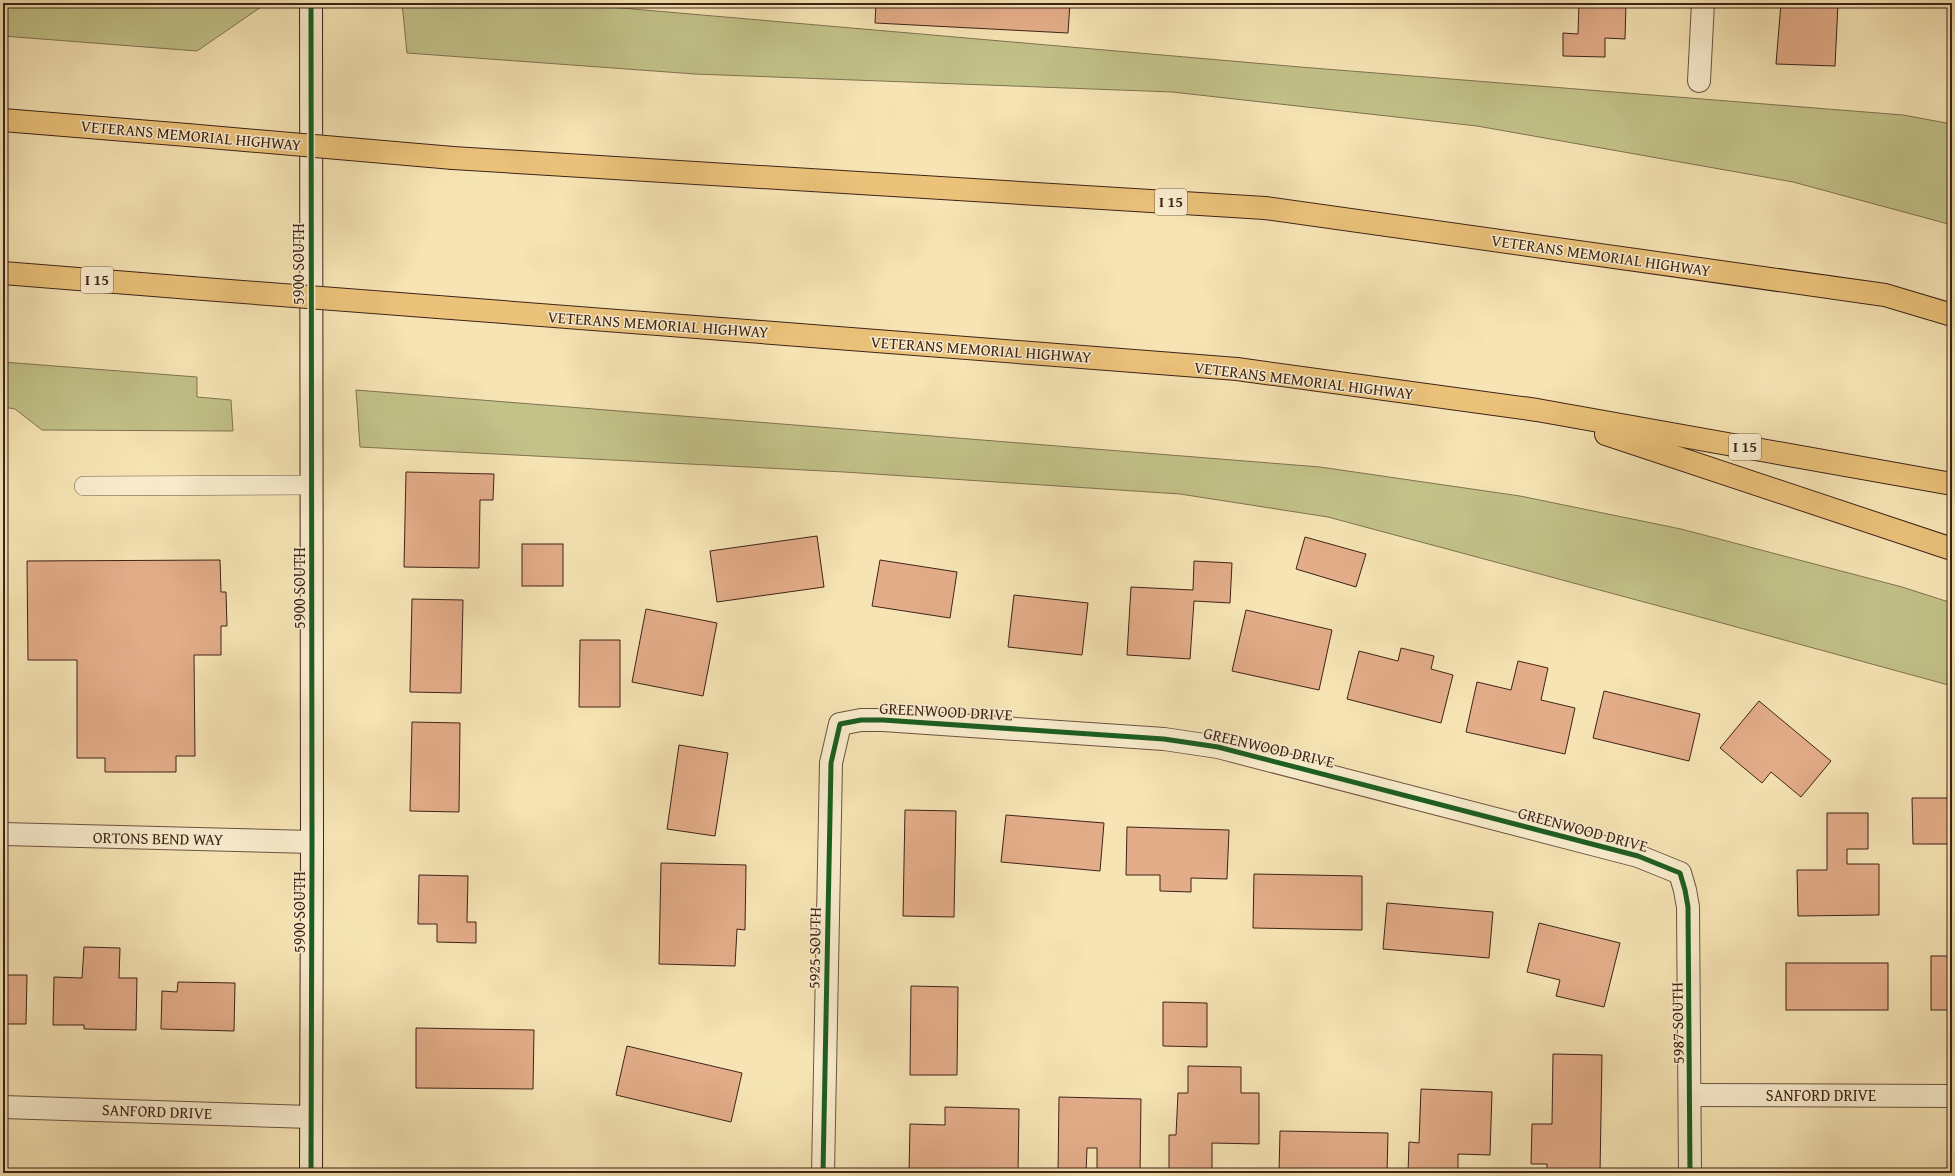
<svg xmlns="http://www.w3.org/2000/svg" width="1955" height="1176" font-family="'Gentium Book Plus',serif">
  <rect width="100%" height="100%" fill="#f6e4b4"/>
  <filter id="stains"><feTurbulence type="fractalNoise" baseFrequency=".005" numOctaves="4"/><feColorMatrix values="0 0 0 0 .2 0 0 0 0 .09 0 0 0 0 .02 0 0 0 .5 -.17"/></filter>
  <radialGradient id="worn" r=".72"><stop offset=".6" stop-color="#630" stop-opacity="0"/><stop offset="1" stop-color="#630" stop-opacity=".3"/></radialGradient>
  <!-- green -->
  <g fill="#c2c289" stroke="#807250">
    <polygon points="3,3 261,3 261,7 197,51 3,36"/>
    <polygon points="402,3 564,3 1300,67 1903,115 1952,124 1952,225 1793,182 1477,126 1172,92 695,74 407,53"/>
    <polygon points="3,362 197,377 197,397 231,400 233,431 42,430 15,409 3,407"/>
    <polygon points="356,390 1320,467 1520,496 1681,529 1902,587 1952,603 1952,686 1711,620 1328,517 1180,494 844,472 360,447"/>
  </g>
  <!-- building -->
  <g fill="#e3ad89" stroke="#3e2318">
    <polygon points="876,3 1070,3 1068,33 875,23"/>
    <polygon points="1579,3 1626,3 1625,39 1605,38 1605,57 1563,56 1563,33 1578,34"/>
    <polygon points="1781,3 1838,3 1835,66 1776,64"/>
    <polygon points="406,472 494,474 493,500 480,500 479,568 404,567"/>
    <polygon points="817,536 824,587 717,602 710,551"/>
    <polygon points="1305,537 1366,554 1356,587 1296,569"/>
    <rect x="522" y="544" width="41" height="42"/>
    <polygon points="220,560 221,592 226,592 227,626 221,626 221,655 194,655 195,756 176,756 176,772 105,772 105,758 77,758 77,660 28,660 27,561"/>
    <polygon points="880,560 957,572 950,618 872,606"/>
    <polygon points="1194,561 1232,563 1230,603 1194,601 1190,659 1127,655 1131,587 1193,590"/>
    <polygon points="1014,595 1088,603 1082,655 1008,647"/>
    <polygon points="412,599 463,600 461,693 410,692"/>
    <polygon points="646,609 717,623 703,696 632,682"/>
    <polygon points="1246,610 1332,630 1319,690 1232,671"/>
    <polygon points="580,640 620,640 620,707 579,707"/>
    <polygon points="1401,648 1434,656 1431,669 1453,675 1441,723 1347,699 1359,651 1398,661"/>
    <polygon points="1518,661 1548,668 1541,700 1575,708 1565,754 1466,732 1477,682 1511,690"/>
    <polygon points="1604,691 1700,714 1689,761 1593,738"/>
    <polygon points="1759,701 1831,761 1801,797 1771,772 1762,783 1720,748"/>
    <polygon points="412,722 460,723 459,812 410,811"/>
    <polygon points="679,745 728,753 715,836 667,829"/>
    <polygon points="1912,798 1952,798 1952,844 1913,844"/>
    <polygon points="905,810 956,811 954,917 903,916"/>
    <polygon points="1827,813 1868,813 1868,849 1847,849 1847,864 1879,864 1879,915 1798,916 1797,870 1827,870"/>
    <polygon points="1006,815 1104,823 1100,871 1001,862"/>
    <polygon points="1127,827 1229,830 1227,879 1191,878 1191,892 1160,891 1160,875 1126,875"/>
    <polygon points="661,863 746,865 745,930 737,929 735,966 659,964"/>
    <polygon points="1254,874 1362,876 1362,930 1253,928"/>
    <polygon points="419,875 468,876 467,922 476,922 476,943 437,942 437,924 418,924"/>
    <polygon points="1387,903 1493,912 1489,958 1383,949"/>
    <polygon points="1539,923 1620,943 1604,1007 1556,996 1560,980 1527,972"/>
    <polygon points="84,947 120,948 119,978 137,978 136,1030 84,1029 84,1025 53,1025 54,977 82,978"/>
    <rect x="1931" y="956" width="21" height="54"/>
    <rect x="1786" y="963" width="102" height="47"/>
    <polygon points="3,975 27,975 26,1024 3,1024"/>
    <polygon points="178,982 235,983 234,1031 161,1029 162,991 177,992"/>
    <polygon points="911,986 958,987 957,1075 910,1075"/>
    <polygon points="1163,1002 1207,1003 1207,1047 1163,1046"/>
    <polygon points="416,1028 534,1030 533,1089 416,1088"/>
    <polygon points="627,1046 742,1073 731,1122 616,1095"/>
    <polygon points="1553,1054 1602,1055 1600,1173 1547,1173 1547,1164 1531,1164 1532,1124 1552,1124"/>
    <polygon points="1188,1066 1241,1067 1241,1093 1259,1093 1259,1144 1212,1143 1212,1173 1169,1173 1169,1135 1176,1135 1178,1093 1188,1093"/>
    <polygon points="1421,1089 1492,1092 1490,1155 1458,1154 1458,1173 1408,1173 1409,1142 1419,1143"/>
    <polygon points="1059,1097 1141,1099 1140,1173 1097,1173 1097,1148 1087,1148 1086,1173 1058,1173"/>
    <polygon points="945,1107 1019,1109 1018,1173 909,1173 910,1124 945,1125"/>
    <polygon points="1280,1131 1388,1133 1387,1173 1279,1173"/>
  </g>
  <g fill="none" stroke-linecap="round" stroke-linejoin="round">
    <!-- lane casing -->
    <g stroke="#6c533f" stroke-width="20">
      <polyline id="lane" points="84,486 312,485"/>
    </g>
    <!-- street casing -->
    <g stroke="#6c533f" stroke-width="24">
      <g id="street">
        <polyline points="1699,81 1703,3"/>
        <polyline points="3,834 312,842"/>
        <polyline points="1691,1095 1952,1096"/>
        <polyline points="3,1107 311,1117"/>
        <polyline points="823,1173 831,763 840,724 861,720 883,720 1164,739 1218,747 1638,856 1680,873 1685,890 1688,907 1690,1173"/>
      </g>
    </g>
    <!-- secondary casing -->
    <g stroke="#3e2318" stroke-width="24">
      <polyline id="secondary" points="311,1173 312,842 311,3"/>
    </g>
    <!-- highway casing -->
    <g stroke="#3e2318" stroke-width="24">
      <g id="highway">
        <polyline points="3,120 187,135"/>
        <polyline points="453,158 1265,208 1885,295 1952,315"/>
        <polyline points="3,273 191,288"/>
        <polyline points="438,307 1237,369 1537,410 1952,484"/>
        <polyline points="1606,434 1952,549"/>
      </g>
    </g>
    <!-- lane -->
    <use href="#lane" stroke="#f9edce" stroke-width="19"/>
    <!-- street -->
    <use href="#street" stroke="#f9edce" stroke-width="22"/>
    <!-- secondary -->
    <use href="#secondary" stroke="#f9edce" stroke-width="22"/>
    <!-- highway -->
    <use href="#highway" stroke="#ebc27a" stroke-width="22"/>
    <!-- highway-bridge casing -->
    <g stroke="#3e2318" stroke-width="24" stroke-linecap="butt">
      <g id="highway-bridge">
        <polyline points="187,135 453,158"/>
        <polyline points="191,288 438,307"/>
      </g>
    </g>
    <!-- highway-bridge -->
    <use href="#highway-bridge" stroke="#ebc27a" stroke-width="22"/>
    <!-- cycleway casing -->
    <g stroke="#f9edce" stroke-width="8">
      <g id="cycleway">
        <polyline points="311,1173 312,842 311,3"/>
        <polyline points="823,1173 831,763 840,724 861,720 883,720 1164,739 1218,747 1638,856 1680,873 1685,890 1688,907 1690,1173"/>
      </g>
    </g>
    <!-- cycleway -->
    <use href="#cycleway" stroke="#1b5e20" stroke-width="5"/>
  </g>
  <g text-anchor="middle" stroke-width="3" stroke-linejoin="round" paint-order="stroke">
    <!-- shield labels -->
    <g fill="#f9edce" stroke="#76604f" stroke-width="1">
      <rect x="1155" y="189" width="32" height="26" rx="3"/>
      <rect x="81" y="267" width="32" height="26" rx="3"/>
      <rect x="1729" y="434" width="32" height="26" rx="3"/>
    </g>
    <g font-size="15" font-weight="bold" fill="#3e2318">
      <text x="1171" y="207">I 15</text>
      <text x="97" y="285">I 15</text>
      <text x="1745" y="452">I 15</text>
    </g>
    <!-- street labels -->
    <g font-size="16" fill="#3e2318" stroke="#f9edce">
      <text transform="translate(191 135) rotate(5)" y="6">VETERANS MEMORIAL HIGHWAY</text>
      <text transform="translate(1601 255) rotate(8)" y="6">VETERANS MEMORIAL HIGHWAY</text>
      <text transform="translate(298 264) rotate(-90)" y="6">5900 SOUTH</text>
      <text transform="translate(658 324) rotate(4)" y="6">VETERANS MEMORIAL HIGHWAY</text>
      <text transform="translate(981 349) rotate(4)" y="6">VETERANS MEMORIAL HIGHWAY</text>
      <text transform="translate(1304 380) rotate(7)" y="6">VETERANS MEMORIAL HIGHWAY</text>
      <text transform="translate(299 588) rotate(-90)" y="6">5900 SOUTH</text>
      <text transform="translate(946 711) rotate(3)" y="6">GREENWOOD DRIVE</text>
      <text transform="translate(1269 747) rotate(13)" y="6">GREENWOOD DRIVE</text>
      <text transform="translate(1583 829) rotate(15)" y="6">GREENWOOD DRIVE</text>
      <text transform="translate(158 838) rotate(1)" y="6">ORTONS BEND WAY</text>
      <text transform="translate(299 912) rotate(-90)" y="6">5900 SOUTH</text>
      <text transform="translate(814 948) rotate(-89)" y="6">5925 SOUTH</text>
      <text transform="translate(1677 1023) rotate(-91)" y="6">5987 SOUTH</text>
      <text x="1821" y="1101">SANFORD DRIVE</text>
      <text transform="translate(157 1111) rotate(2)" y="6">SANFORD DRIVE</text>
    </g>
  </g>
  <!-- margin -->
  <rect width="1955" height="1176" fill="none" stroke="#f6e4b4" stroke-width="16"/>
  <rect x="4" y="4" width="1947" height="1168" fill="none" stroke="#3e2318" stroke-width="2"/>
  <rect x="8" y="8" width="1939" height="1160" fill="none" stroke="#3e2318"/>
  <rect width="100%" height="100%" filter="url(#stains)"/>
  <rect width="100%" height="100%" fill="url(#worn)"/>
</svg>
